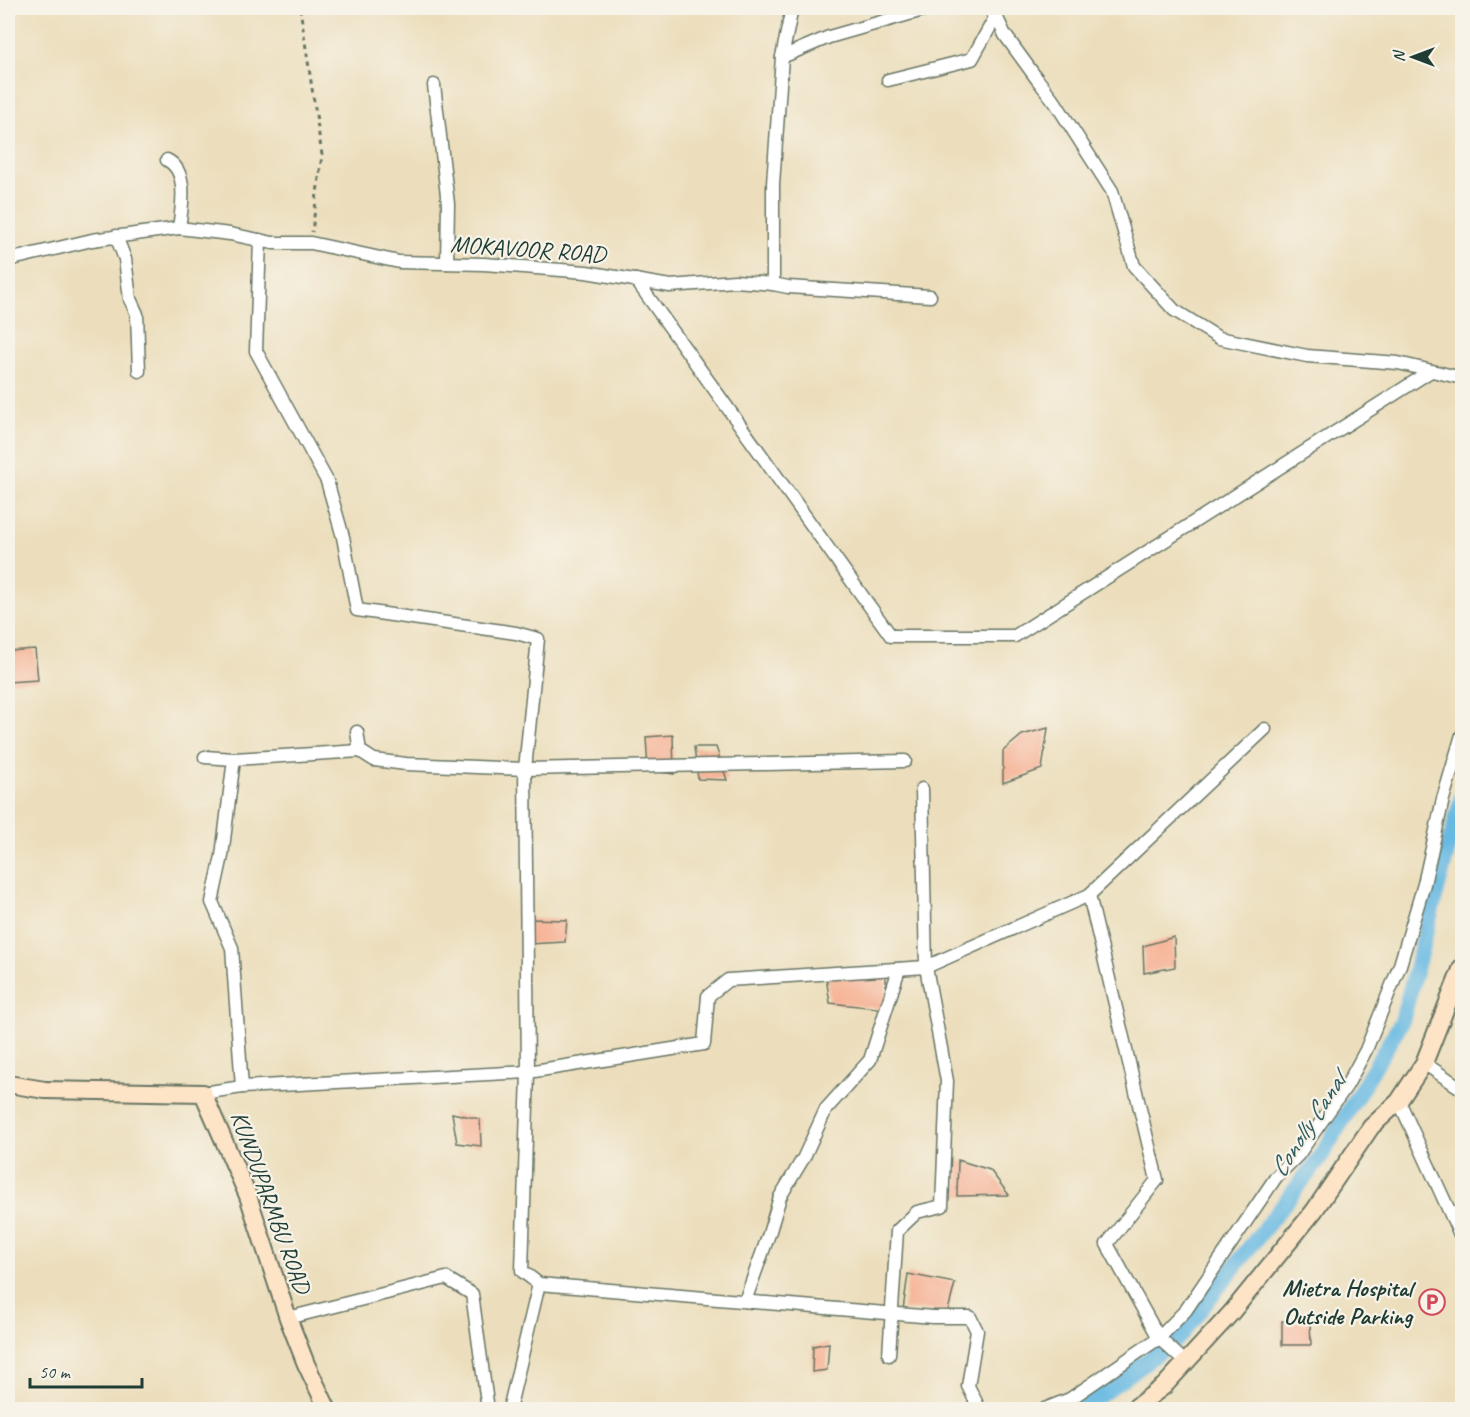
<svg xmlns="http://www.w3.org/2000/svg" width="1470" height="1417" font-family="Caveat,sans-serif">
  <rect width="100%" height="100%" fill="#f7f3e8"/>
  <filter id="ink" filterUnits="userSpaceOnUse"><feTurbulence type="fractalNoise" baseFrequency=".0167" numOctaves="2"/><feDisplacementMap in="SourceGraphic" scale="12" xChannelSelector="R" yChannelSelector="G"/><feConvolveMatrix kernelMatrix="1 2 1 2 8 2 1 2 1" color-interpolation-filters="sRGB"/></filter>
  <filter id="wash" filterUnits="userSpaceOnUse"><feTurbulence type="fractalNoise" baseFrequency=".008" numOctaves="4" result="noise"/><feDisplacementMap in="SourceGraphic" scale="24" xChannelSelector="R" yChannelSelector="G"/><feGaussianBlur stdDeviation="1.35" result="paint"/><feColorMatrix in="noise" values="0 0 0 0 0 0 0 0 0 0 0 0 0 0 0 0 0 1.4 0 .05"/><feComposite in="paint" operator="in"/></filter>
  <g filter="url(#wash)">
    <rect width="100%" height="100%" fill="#ecdebc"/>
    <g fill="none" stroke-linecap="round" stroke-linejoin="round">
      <!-- canal -->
      <polyline stroke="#67b9e2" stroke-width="16" points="1080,1410 1179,1337 1320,1158 1402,1021 1462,797"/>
    </g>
    <g id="blocks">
      <!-- building -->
      <g fill="#f6b093">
        <polygon points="35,649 38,680 8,682 8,651"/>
        <polygon points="1048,728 1042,769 1003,783 1003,751 1022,735"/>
        <polygon points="673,735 674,774 648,770 646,737"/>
        <polygon points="694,747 716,747 727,780 698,779"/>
        <polygon points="527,919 567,920 565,942 529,944"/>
        <polygon points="1174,937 1175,967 1144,973 1143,946"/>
        <polygon points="886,970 886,1009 830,1003 825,971"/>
        <polygon points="452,1113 480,1119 481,1146 457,1143"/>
        <polygon points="958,1160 990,1170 1009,1195 957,1196"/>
        <polygon points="908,1274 955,1283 948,1311 903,1310"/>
        <polygon points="1282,1321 1310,1321 1311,1345 1282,1345"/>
        <polygon points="829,1343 827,1370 812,1372 813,1346"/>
      </g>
    </g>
  </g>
  <g filter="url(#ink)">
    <use href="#blocks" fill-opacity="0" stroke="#677564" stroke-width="1.5"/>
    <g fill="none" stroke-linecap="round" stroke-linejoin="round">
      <!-- minor casing -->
      <g stroke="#677564" stroke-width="15">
        <g id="minor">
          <polyline points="988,8 996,16 1005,35 1037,79 1055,102 1112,191 1134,266 1174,310 1219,338 1307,356 1398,363 1462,378"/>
          <polyline points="782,57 829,37 930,8"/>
          <polyline points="888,80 972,59 996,16"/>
          <polyline points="434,85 448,204 447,263"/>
          <path d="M167 160C189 171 182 207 179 228"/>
          <polyline points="116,236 125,259 130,299 137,314 139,371"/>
          <polyline points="260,240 256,351 327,481 343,537 357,610 516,633 538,639 525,769 528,1072 522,1271 539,1284 933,1317 970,1317 977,1331 968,1386 980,1410"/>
          <polyline points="8,260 92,240 179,228 230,234 273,243 311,243 399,262 484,264 586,272 670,286 735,281 773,284 773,184 782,57 792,8"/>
          <polyline points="636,280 891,636 1015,636 1431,371"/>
          <polyline points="773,284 788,287 930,296"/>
          <polyline points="357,732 360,751 374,760 406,764 525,769 905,761"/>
          <polyline points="205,757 234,759 360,751"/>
          <polyline points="234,759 222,856 212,902 232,948 242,1087"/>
          <polyline points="1424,1063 1462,1089"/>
          <polyline points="203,1093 242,1087 528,1072 704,1044 708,996 728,980 926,967 1089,895"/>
          <polyline points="1399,1101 1462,1239"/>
          <polyline points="745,1301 769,1234 780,1197 804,1157 826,1109 870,1060 899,969"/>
          <polyline points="288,1318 446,1278 472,1294 488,1410"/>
          <polyline points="889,1355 897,1231 917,1212 942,1206 947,1081 926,967 922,789"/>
          <polyline points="1186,1363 1159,1338 1107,1244 1157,1180 1089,895 1265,729"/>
          <polyline points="509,1410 539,1284"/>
          <polyline points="1042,1410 1070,1399 1159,1338 1186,1310 1276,1177 1298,1155 1347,1085 1366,1050 1400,965 1424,884 1443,799 1462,735"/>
        </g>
      </g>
      <!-- secondary casing -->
      <g stroke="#677564" stroke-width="20">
        <g id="secondary">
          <polyline points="8,1084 45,1090 203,1093 248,1196 288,1318 306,1364 328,1410"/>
          <polyline points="1132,1410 1164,1386 1231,1313 1314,1211 1371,1127 1399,1101 1424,1063 1462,967"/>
        </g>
      </g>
      <!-- path -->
      <polyline stroke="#677564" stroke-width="3" stroke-dasharray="4.5 4.5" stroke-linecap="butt" points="300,8 322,155 312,232"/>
      <!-- minor -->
      <use href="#minor" stroke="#fff" stroke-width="12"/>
      <!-- secondary -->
      <use href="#secondary" stroke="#fee4c6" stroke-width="16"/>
    </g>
  </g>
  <!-- icons -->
  <defs>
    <g id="parking-ring" transform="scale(1.35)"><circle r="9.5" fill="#f7f3e8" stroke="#d1495b" stroke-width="1.5"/><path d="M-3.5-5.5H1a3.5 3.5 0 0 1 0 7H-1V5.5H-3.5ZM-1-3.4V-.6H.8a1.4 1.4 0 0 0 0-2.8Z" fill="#d1495b"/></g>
  </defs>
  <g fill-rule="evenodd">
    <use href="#parking-ring" x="1432" y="1302"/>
  </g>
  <g text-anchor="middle" stroke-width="4.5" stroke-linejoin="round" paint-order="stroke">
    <!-- street labels -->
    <g font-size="24" fill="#1f3d34" stroke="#f7f3e8">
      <text transform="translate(528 249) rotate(4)" y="8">MOKAVOOR ROAD</text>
      <text transform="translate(271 1202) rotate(70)" y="8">KUNDUPARMBU ROAD</text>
    </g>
    <!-- poi labels -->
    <g font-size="24" font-weight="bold" fill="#1f3d34" stroke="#f7f3e8" text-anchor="end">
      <text x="1412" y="1296">Mietra Hospital<tspan x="1412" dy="28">Outside Parking</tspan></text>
    </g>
    <!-- water labels -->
    <g font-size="26" font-style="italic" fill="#315c60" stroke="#f7f3e8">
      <text transform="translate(1307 1125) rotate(-57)" y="9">Conolly Canal</text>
    </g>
  </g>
  <!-- margin -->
  <rect width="1470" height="1417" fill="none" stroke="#f7f3e8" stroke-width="30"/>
  <!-- north arrow -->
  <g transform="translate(1413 57) rotate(270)" stroke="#f7f3e8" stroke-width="4.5" paint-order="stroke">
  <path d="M0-4.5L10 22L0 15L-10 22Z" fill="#1f3d34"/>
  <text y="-9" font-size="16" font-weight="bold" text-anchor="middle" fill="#1f3d34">N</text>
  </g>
  <!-- scale -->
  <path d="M30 1378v9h112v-9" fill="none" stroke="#1f3d34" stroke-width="3"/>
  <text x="39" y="1378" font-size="18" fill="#1f3d34" stroke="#f7f3e8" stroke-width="4.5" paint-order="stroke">50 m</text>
</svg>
